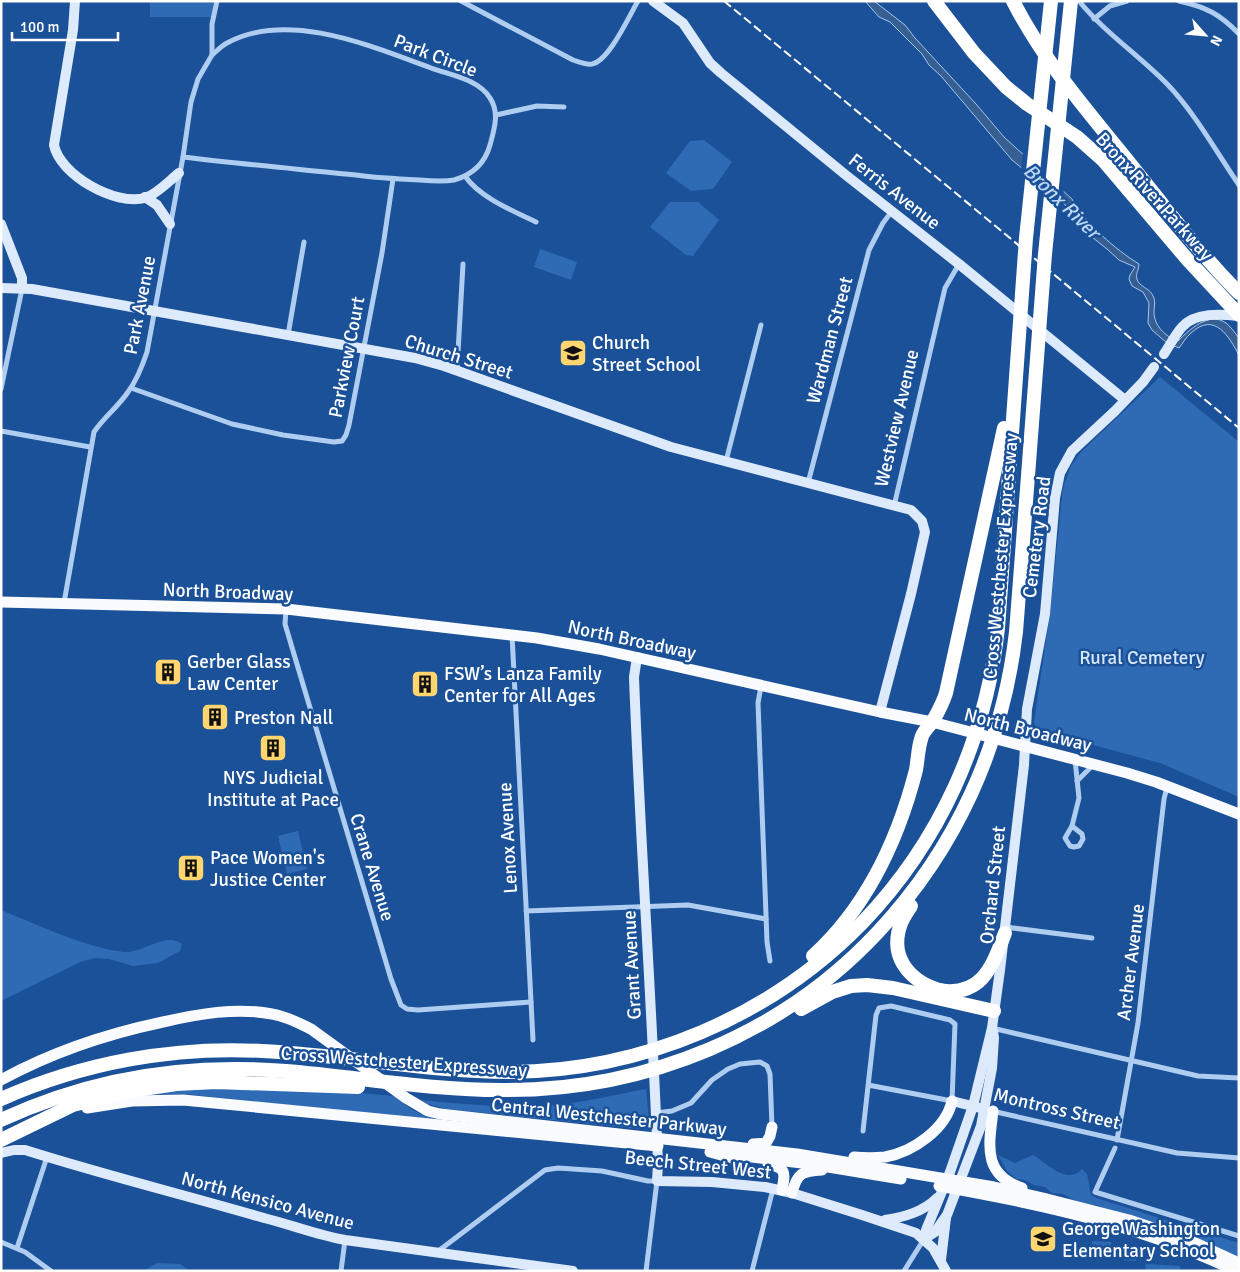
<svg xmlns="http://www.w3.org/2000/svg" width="1240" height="1272" font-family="Signika,sans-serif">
  <rect width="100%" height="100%" fill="#1b5198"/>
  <!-- green -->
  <g fill="#2f6bb5">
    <polygon points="150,1 215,1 211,17 150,17"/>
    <polygon points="704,140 732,162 713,189 691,191 666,173 690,141"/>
    <polygon points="670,202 698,202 719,220 693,256 686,255 650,227"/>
    <polygon points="540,249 577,262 571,280 534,267"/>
    <polygon points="1160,377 1239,442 1239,797 1160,763 1071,739 1045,734 1037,730 1034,722 1050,613 1063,488 1071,466 1081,452"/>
    <polygon points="298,831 307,869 287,874 278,836"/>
    <path d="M1 910C39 925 83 947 124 952 143 954 165 931 182 944L180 951 158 963 133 966 109 959 95 958 80 962 1 1001Z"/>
    <polygon points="193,1087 323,1090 394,1096 411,1109 425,1116 440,1121 184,1094 136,1095"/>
    <path d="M646 1089 650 1130 446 1109 428 1104 421 1100C462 1104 502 1108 544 1106 578 1104 613 1095 646 1089Z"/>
    <path d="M998 1155 1015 1163 1033 1155C1047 1163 1067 1186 1082 1169L1087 1174 1091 1195 1096 1198 1239 1243V1258L1182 1234 1175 1229 1159 1227 1095 1205 1081 1204 1063 1194 1052 1193 1045 1187 1034 1185 1025 1180 1017 1179 1007 1171Z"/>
    <polygon points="1092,1241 1111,1242 1111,1253 1092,1252"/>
    <polygon points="1125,1250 1137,1251 1136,1261 1124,1260"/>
    <polygon points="157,1263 180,1264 190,1271 143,1271"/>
    <polygon points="1146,1264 1180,1266 1180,1271 1145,1271"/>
  </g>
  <!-- water -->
  <path fill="#375f92" stroke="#a2c7f2" d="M865 1H874L905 25 915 38 976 104 1004 137 1072 199C1085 223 1116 250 1139 264 1139 270 1135 274 1137 279 1139 287 1150 288 1153 296 1156 301 1154 307 1154 312 1154 326 1166 337 1178 341 1189 330 1209 311 1226 323 1231 327 1235 333 1239 338V355C1229 337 1215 311 1191 333 1186 337 1183 343 1179 348L1167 343 1152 330 1148 323 1149 303 1143 292 1132 286 1129 279 1130 275 1135 267 1119 260 1107 249 1092 237 1061 200 1012 160 941 76 929 65 922 54 890 22 879 17Z"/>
  <!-- pier -->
  <polygon fill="#1b5198" points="1023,152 1064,188 1062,205 1021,170"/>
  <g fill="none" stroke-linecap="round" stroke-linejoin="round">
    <!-- street -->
    <g stroke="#afcdf0" stroke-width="5">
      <path d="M461 1 573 60C579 62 585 65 592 64 609 61 629 16 638 1"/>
      <path d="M1079 1C1105 33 1140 56 1168 85 1195 113 1217 153 1239 185"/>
      <path d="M1179 1C1206 7 1220 14 1239 34"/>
      <polyline points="1094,19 1110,6 1127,1"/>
      <polyline points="496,115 537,106 564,107"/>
      <path d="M183 157C240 164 298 169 356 175 377 178 398 179 420 180 431 181 443 182 454 180 472 175 485 163 490 145 494 130 500 113 490 98 478 79 450 75 431 68 371 46 288 10 227 43 221 46 217 51 212 55"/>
      <path d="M465 176C479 197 513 211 536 222"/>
      <polyline points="288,335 304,242"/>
      <polyline points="457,370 463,264"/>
      <polyline points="131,388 232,424 283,435 334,442 342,441 346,435 349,425 382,253 393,179"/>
      <polyline points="1,389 22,289"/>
      <polyline points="1,431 90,447"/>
      <polyline points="726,461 761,325"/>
      <polyline points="808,483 869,250 883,223 892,211"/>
      <polyline points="894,506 945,288 959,264"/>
      <path d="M64 603 94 432C104 417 118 407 128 392 137 380 142 367 147 352L183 157 191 102 198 79 212 55V24L217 1"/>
      <polyline points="286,610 285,624 391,979 401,1005 407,1009 418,1010 531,1002"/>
      <polyline points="512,635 533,1040"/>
      <polyline points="761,686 758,703 767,942 770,961"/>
      <polyline points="1077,781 1093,765"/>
      <polyline points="1072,826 1079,798 1075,760"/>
      <polygon points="1072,826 1082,834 1083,839 1079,846 1074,847 1070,846 1065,838"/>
      <polyline points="526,911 688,905 766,919"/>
      <polyline points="1005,927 1092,938"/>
      <polyline points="992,1028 1198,1076 1239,1078"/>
      <polyline points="992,1111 1177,1153 1239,1158"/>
      <polyline points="656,1113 672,1111 691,1103 712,1080 728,1069 740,1064 760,1062 767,1066 770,1074 772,1127"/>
      <polyline points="863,1131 876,1015 879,1008 891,1006 950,1020 955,1024 952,1101 868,1085"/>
      <polyline points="1117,1140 1138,1023 1164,799 1167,787"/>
      <polyline points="1115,1148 1095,1192 1239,1236"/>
      <polyline points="1,1242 25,1252 51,1271"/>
      <polyline points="17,1248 47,1157"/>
      <polyline points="437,1252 545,1170 558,1168 602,1171 648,1181 657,1181 646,1271"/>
      <polyline points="341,1271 345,1240"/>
      <polyline points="752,1271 773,1189"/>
      <polyline points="904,1271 924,1239"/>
    </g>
    <!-- secondary -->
    <g stroke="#ddeafb" stroke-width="10">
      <path d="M75 1 73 30 54 145C60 175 115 206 145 198 157 194 169 181 179 173"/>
      <polyline points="653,1 683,23 710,63 721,73 847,176 959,264 1125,400"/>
      <polyline points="145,197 157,205 170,224"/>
      <polyline points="1,224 22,278 22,288"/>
      <polyline points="1,288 32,289 415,358 444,366 671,447 911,510 922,521 925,532 911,594 880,712"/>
      <path d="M1164 354C1170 345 1175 335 1182 327 1195 312 1221 314 1239 316"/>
      <path d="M637 657 634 677C640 840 652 1002 658 1164L657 1181 712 1182 765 1187 792 1193 862 1215 916 1233 933 1248 946 1271"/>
      <polyline points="952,1101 980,1108"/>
      <path d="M1 1153 14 1150H25C104 1175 185 1195 264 1218 292 1225 317 1235 345 1240L573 1271"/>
      <path d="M885 1220C904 1217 923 1212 937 1198"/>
      <polyline points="924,1239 926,1230 950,1172 973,1106 992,1028 1000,970 1024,765 1027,709 1045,614 1055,498 1060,473 1072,451 1115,411 1143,382 1154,367"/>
      <polyline points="924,1239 935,1232 947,1215 981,1126 992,1068 994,1038 993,1031"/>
      <polyline points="941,1260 946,1218"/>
    </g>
    <!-- primary -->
    <g stroke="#f9fbff" stroke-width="11">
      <polyline points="1,602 286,609 537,638 599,649 880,712 932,722 1127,773 1156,782 1239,814"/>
      <path d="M1 1080C52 1052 106 1034 163 1022 198 1014 236 1007 272 1014 286 1016 299 1023 311 1029L406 1098 428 1111 440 1114 797 1154 994 1187 1043 1198 1129 1220 1189 1240 1239 1263"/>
      <polyline points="87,1108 132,1101 183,1100 658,1146"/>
      <path d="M993 1111C989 1145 982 1174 1022 1188"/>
      <polyline points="753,1144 766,1143 770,1136 772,1127"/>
      <polyline points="710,1152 732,1158"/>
      <polyline points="726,1154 810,1164 901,1179"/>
      <path d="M854 1157C864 1158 875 1158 885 1157 913 1152 946 1129 952 1101"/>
      <path d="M768 1164C787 1168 785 1173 782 1190"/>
      <path d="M939 1186C1041 1204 1142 1226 1236 1271"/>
      <path d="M792 1193C797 1173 802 1171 822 1170"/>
    </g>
    <!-- highway -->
    <g stroke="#fff" stroke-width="14">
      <polyline points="934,1 974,53 1006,87 1027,104 1077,137 1103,160 1187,259 1239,315"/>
      <path d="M1013 1C1045 64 1092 116 1136 171 1169 212 1201 255 1239 293"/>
      <path d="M911 906C907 912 902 919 900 926 889 960 913 984 944 991"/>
      <path d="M813 956C867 907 898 840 916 770 918 759 918 747 922 736 924 731 929 726 933 721 938 712 943 703 946 693L1004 428"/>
      <path d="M937 990C982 998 992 967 1005 933"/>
      <polyline points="801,1009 832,992 851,986 867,985 893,988 994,1011"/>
      <path d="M1 1099C82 1063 173 1046 262 1051 345 1055 427 1072 510 1072 642 1071 770 1017 862 923 940 842 986 739 998 628L1026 238 1051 1"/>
      <path d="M1 1120C91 1078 188 1063 286 1071 360 1077 434 1091 508 1090 647 1090 783 1034 878 932 956 849 1003 745 1016 632L1045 254 1071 1"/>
      <polyline points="1,1140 73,1105 130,1091 176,1084 216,1082 358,1087"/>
    </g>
    <!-- rail -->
    <polyline stroke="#fff" stroke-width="2" stroke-dasharray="9 4" stroke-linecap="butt" points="724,1 1239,428"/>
  </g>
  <!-- icons -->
  <defs>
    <g id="school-square" transform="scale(1.4375)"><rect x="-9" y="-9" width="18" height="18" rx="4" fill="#ffd56f" stroke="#1b5198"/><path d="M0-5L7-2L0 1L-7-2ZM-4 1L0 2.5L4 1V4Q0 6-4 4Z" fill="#111"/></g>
    <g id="building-square" transform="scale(1.4375)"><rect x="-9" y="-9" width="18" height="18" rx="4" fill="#ffd56f" stroke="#1b5198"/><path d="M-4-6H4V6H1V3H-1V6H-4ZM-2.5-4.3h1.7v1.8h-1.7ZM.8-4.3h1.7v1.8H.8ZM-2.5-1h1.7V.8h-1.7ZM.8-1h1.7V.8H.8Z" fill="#111"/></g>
  </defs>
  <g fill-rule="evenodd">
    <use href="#school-square" x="573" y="353"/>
    <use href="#building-square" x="168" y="672"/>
    <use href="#building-square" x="425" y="684"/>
    <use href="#building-square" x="215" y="717"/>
    <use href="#building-square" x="273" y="748"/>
    <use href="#building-square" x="191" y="868"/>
    <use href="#school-square" x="1043" y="1239"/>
  </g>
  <g text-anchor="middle" stroke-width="5" stroke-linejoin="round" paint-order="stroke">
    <!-- street labels -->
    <g font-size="19" fill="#fff" stroke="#1b5198">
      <text transform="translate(436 55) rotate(21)" y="7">Park Circle</text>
      <text transform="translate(895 191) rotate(38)" y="7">Ferris Avenue</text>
      <text transform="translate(1155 196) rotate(48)" y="7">Bronx River Parkway</text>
      <text transform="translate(139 305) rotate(-79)" y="7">Park Avenue</text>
      <text transform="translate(829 340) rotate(-75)" y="7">Wardman Street</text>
      <text transform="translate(459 356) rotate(17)" y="7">Church Street</text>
      <text transform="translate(346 357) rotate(-79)" y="7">Parkview Court</text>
      <text transform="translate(896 418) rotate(-77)" y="7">Westview Avenue</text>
      <text transform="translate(1036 537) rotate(-83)" y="7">Cemetery Road</text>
      <text transform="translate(1000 556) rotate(-85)" y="7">Cross Westchester Expressway</text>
      <text transform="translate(228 591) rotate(2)" y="7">North Broadway</text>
      <text transform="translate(632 639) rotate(12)" y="7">North Broadway</text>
      <text transform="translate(1028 729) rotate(14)" y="7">North Broadway</text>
      <text transform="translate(507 838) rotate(-93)" y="7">Lenox Avenue</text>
      <text transform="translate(373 867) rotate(73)" y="7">Crane Avenue</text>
      <text transform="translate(992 885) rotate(-84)" y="7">Orchard Street</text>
      <text transform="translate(1130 962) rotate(-83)" y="7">Archer Avenue</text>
      <text transform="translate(631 965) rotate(-93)" y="7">Grant Avenue</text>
      <text transform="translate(404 1061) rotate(4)" y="7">Cross Westchester Expressway</text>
      <text transform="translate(1057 1108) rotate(13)" y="7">Montross Street</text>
      <text transform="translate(609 1116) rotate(6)" y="7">Central Westchester Parkway</text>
      <text transform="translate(698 1164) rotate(6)" y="7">Beech Street West</text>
      <text transform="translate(268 1200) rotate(15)" y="7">North Kensico Avenue</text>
    </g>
    <!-- poi labels -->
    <g font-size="19" fill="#fff" stroke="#1b5198" text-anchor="start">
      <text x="592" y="349">Church<tspan x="592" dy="22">Street School</tspan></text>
      <text x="187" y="668">Gerber Glass<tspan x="187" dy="22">Law Center</tspan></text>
      <text x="444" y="680">FSW’s Lanza Family<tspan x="444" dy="22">Center for All Ages</tspan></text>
      <text x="234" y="724">Preston Nall</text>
      <text x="273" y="784" text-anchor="middle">NYS Judicial<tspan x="273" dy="22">Institute at Pace</tspan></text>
      <text x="210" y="864">Pace Women's<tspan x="210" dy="22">Justice Center</tspan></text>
      <text x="1062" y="1235">George Washington<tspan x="1062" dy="22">Elementary School</tspan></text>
    </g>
    <!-- park labels -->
    <g font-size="19" fill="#d6e7fb" stroke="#1b5198">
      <text x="1142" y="664">Rural Cemetery</text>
    </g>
    <!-- water labels -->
    <g font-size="20" font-style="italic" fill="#bcd7f7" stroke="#1b5198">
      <text transform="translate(1062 201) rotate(44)" y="7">Bronx River</text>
    </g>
  </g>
  <!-- border -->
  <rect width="1240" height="1272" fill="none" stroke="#ffffff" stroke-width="5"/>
  <!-- north arrow -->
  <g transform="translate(1205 35) rotate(117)" stroke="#1b5198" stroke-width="4" paint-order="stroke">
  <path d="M0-4L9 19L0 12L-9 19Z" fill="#ffffff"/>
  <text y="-8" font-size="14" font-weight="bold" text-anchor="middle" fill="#ffffff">N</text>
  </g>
  <!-- scale -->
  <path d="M12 32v8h106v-8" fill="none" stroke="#ffffff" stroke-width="2.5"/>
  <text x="20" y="32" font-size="15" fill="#ffffff" stroke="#1b5198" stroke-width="4" paint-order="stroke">100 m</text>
</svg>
